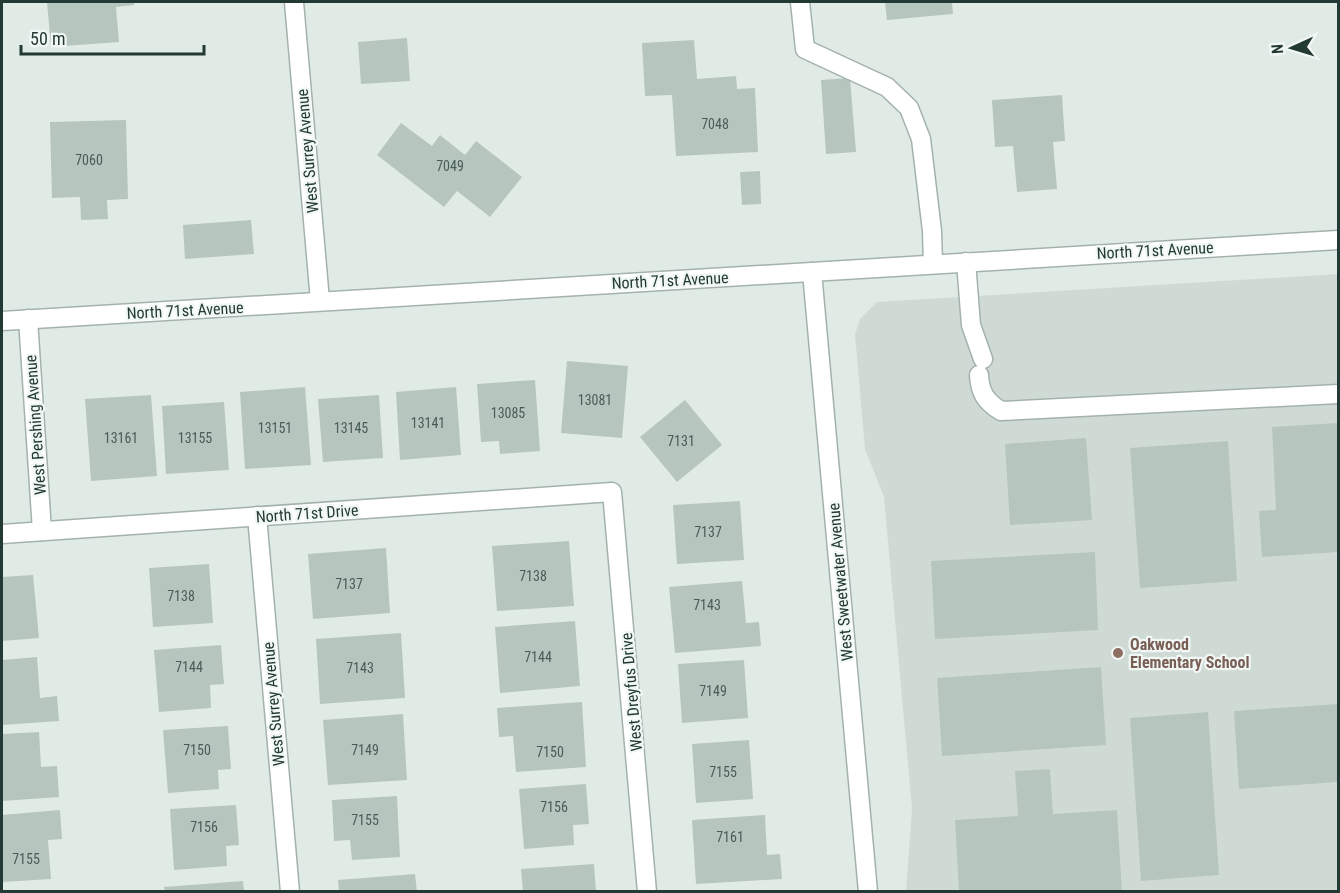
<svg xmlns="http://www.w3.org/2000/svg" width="1340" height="893" font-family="'Roboto Condensed',sans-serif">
  <rect width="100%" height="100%" fill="#e1ebe6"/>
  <!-- built -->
  <polygon fill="#cfdad5" points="1338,274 1338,891 906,891 912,809 884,497 865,449 855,334 860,319 877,302"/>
  <!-- building -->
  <g fill="#b7c5bf">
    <polygon points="47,2 134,2 134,5 116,7 119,42 51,47"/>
    <polygon points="885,2 952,2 953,14 887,20"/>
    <polygon points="407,38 410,81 361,84 358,42"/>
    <polygon points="694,40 697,79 736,76 737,89 755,88 758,152 676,156 672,95 645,96 642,43"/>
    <polygon points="850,78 856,152 826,154 821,80"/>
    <polygon points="1062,95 1065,141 1053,142 1057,189 1017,192 1013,146 995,147 992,100"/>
    <polygon points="126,120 128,199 107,200 108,219 81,220 80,197 52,198 50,122"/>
    <polygon points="401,123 432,146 440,135 465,155 476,141 522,177 490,217 457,191 444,207 377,155"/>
    <polygon points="760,171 761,204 742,205 740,172"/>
    <polygon points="251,220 254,254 185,259 183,225"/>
    <polygon points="567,361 628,366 622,438 561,433"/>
    <polygon points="535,380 540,451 500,454 499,441 481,442 477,384"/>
    <polygon points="305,387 311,465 245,469 240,392"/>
    <polygon points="456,387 461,455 400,460 396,392"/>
    <polygon points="151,395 157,476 91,481 85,399"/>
    <polygon points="379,395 383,458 323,462 318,399"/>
    <polygon points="685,400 722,445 677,482 640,437"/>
    <polygon points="224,402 229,470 166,474 162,406"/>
    <polygon points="1338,423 1338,552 1262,557 1259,511 1276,510 1272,427"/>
    <polygon points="1086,438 1092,520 1010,525 1005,444"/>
    <polygon points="1228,441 1237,581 1140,588 1130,448"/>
    <polygon points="740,501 744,560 677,564 673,505"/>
    <polygon points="569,541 574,606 497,611 492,546"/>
    <polygon points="386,548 390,613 313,619 308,554"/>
    <polygon points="1095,552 1098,630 935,639 931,561"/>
    <polygon points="209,564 213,623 153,627 149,568"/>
    <polygon points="33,575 39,638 2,641 2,577"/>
    <polygon points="742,581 746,623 759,622 761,646 675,653 669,587"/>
    <polygon points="575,621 580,686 500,693 495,627"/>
    <polygon points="401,633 405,698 320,704 316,639"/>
    <polygon points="221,645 224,684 210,685 211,708 159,712 154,650"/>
    <polygon points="37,657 40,698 57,696 59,721 2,725 2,660"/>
    <polygon points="744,660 748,718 682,723 678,664"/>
    <polygon points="1101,667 1106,745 942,756 937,678"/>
    <polygon points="582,702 586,767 516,772 513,736 499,737 497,708"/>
    <polygon points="1338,704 1338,782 1239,789 1234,711"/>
    <polygon points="1208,712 1219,875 1141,881 1130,718"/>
    <polygon points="403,714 407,780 328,785 323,720"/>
    <polygon points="228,726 231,769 218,770 219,789 168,793 163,730"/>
    <polygon points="39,732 41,767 57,766 59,797 2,801 2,734"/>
    <polygon points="749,740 753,799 696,803 692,744"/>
    <polygon points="1050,769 1053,814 1117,810 1122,892 959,892 955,820 1018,816 1015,771"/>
    <polygon points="586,784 589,824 573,825 574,845 524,849 519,789"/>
    <polygon points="397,796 400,857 352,860 350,840 334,841 332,800"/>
    <polygon points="236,805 239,845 226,846 227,866 174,870 170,809"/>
    <polygon points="60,810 62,839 48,840 51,879 2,882 2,815"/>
    <polygon points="765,815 767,855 780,854 782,879 696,884 692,820"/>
    <polygon points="594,864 596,892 523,892 521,869"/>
    <polygon points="415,874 417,892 339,892 338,880"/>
    <polygon points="243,881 244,892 165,892 164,887"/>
  </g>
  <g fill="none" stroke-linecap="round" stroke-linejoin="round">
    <!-- minor casing -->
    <g stroke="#a4b2ad" stroke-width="21">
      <g id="minor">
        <polyline points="294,2 320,301"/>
        <polyline points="800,2 805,49 887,87 909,108 921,139 932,231 933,264"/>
        <polyline points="966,262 971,325 983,359"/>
        <polyline points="812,272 868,892"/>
        <polyline points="28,319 42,531"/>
        <polyline points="2,321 1338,240"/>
        <path d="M979 375C980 393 986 402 1001 411L1338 394"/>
        <polyline points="257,516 290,892"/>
        <polyline points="2,534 612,492 647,892"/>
      </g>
    </g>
    <!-- minor -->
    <use href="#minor" stroke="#fff" stroke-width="18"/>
  </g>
  <!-- markers -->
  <circle fill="#8d6e63" stroke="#f1f7f4" stroke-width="2" cx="1118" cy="653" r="6"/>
  <g text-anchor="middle" stroke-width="4.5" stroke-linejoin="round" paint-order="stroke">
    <!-- number labels -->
    <g font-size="14" fill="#485d57">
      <text x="715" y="129">7048</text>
      <text x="89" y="165">7060</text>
      <text x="450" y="171">7049</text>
      <text x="595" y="405">13081</text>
      <text x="508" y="418">13085</text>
      <text x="428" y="428">13141</text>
      <text x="275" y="433">13151</text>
      <text x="351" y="433">13145</text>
      <text x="121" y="443">13161</text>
      <text x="195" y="443">13155</text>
      <text x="681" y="446">7131</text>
      <text x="708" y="537">7137</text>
      <text x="533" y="581">7138</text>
      <text x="349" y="589">7137</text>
      <text x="181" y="601">7138</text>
      <text x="707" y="610">7143</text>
      <text x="538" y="662">7144</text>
      <text x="189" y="672">7144</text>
      <text x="360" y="673">7143</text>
      <text x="713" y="696">7149</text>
      <text x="197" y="755">7150</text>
      <text x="365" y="755">7149</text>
      <text x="550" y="757">7150</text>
      <text x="723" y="777">7155</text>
      <text x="554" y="812">7156</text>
      <text x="365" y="825">7155</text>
      <text x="204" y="832">7156</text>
      <text x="730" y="842">7161</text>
      <text x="26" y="864">7155</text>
    </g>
    <!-- street labels -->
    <g font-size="16" fill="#233a34" stroke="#f1f7f4">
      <text transform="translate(307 151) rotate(-95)" y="6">West Surrey Avenue</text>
      <text transform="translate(1155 250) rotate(-3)" y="6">North 71st Avenue</text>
      <text transform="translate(670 280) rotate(-3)" y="6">North 71st Avenue</text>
      <text transform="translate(185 310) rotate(-3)" y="6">North 71st Avenue</text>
      <text transform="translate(35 425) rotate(-94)" y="6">West Pershing Avenue</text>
      <text transform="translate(307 513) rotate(-4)" y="6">North 71st Drive</text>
      <text transform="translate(840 582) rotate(-95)" y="6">West Sweetwater Avenue</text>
      <text transform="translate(631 692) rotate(-95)" y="6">West Dreyfus Drive</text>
      <text transform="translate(273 704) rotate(-95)" y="6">West Surrey Avenue</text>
    </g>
    <!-- education labels -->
    <g font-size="16" font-weight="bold" fill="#785e54" stroke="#f1f7f4" text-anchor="start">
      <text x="1130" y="650">Oakwood<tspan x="1130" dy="18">Elementary School</tspan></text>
    </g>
  </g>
  <!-- border -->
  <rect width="1340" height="893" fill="none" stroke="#233a34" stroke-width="6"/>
  <!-- north arrow -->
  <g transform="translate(1292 48) rotate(266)" stroke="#f1f7f4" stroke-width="4.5" paint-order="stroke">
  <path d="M0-4.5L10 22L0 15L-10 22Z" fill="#233a34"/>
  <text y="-9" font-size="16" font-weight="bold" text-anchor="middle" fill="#233a34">N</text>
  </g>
  <!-- scale -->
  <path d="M21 45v9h183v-9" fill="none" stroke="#233a34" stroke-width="3"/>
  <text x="30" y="45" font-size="18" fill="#233a34" stroke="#f1f7f4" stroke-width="4.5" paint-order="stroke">50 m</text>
</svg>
